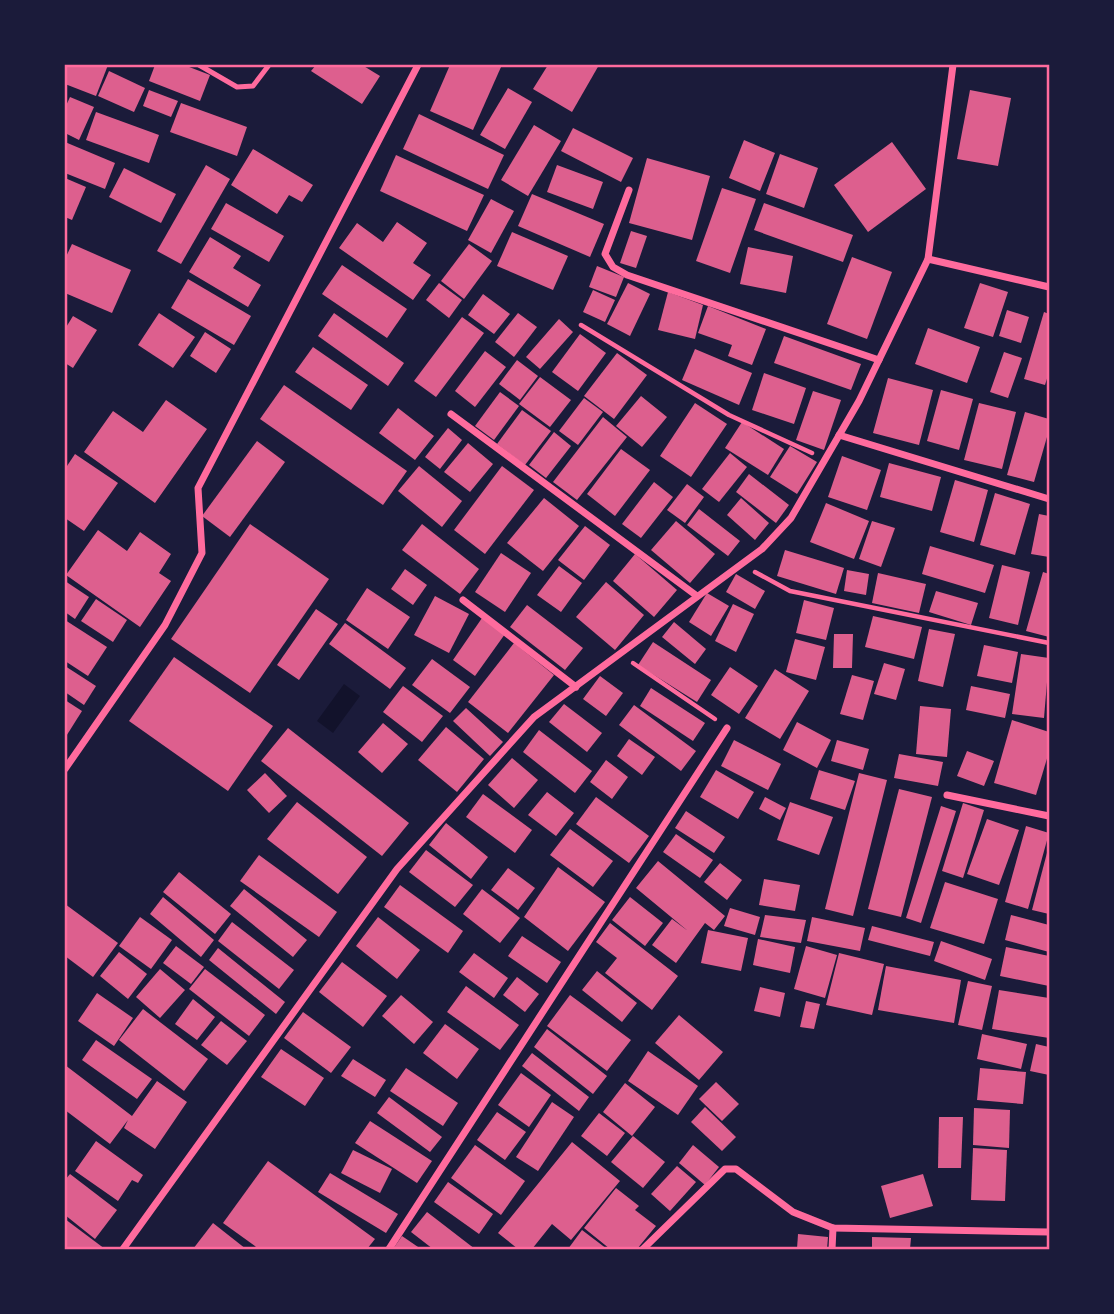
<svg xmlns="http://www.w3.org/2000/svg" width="1114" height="1314" font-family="'Libre Baskerville',serif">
  <rect width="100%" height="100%" fill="#1b1b3a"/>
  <!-- water -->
  <polygon fill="#12122b" points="344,684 360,696 333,733 317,721"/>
  <!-- building -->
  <g fill="#dd5f8e">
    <polygon points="65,65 108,65 96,96 65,84"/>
    <polygon points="155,65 184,65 210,75 200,101 149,81"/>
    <polygon points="316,65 362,65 380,76 362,104 311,71"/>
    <polygon points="450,65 501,67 473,130 430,111"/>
    <polygon points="548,65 599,65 572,112 533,89"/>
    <polygon points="109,71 145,88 134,112 98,96"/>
    <polygon points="508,88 532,102 505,149 480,135"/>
    <polygon points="149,90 178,101 171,117 143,106"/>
    <polygon points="970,90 1011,98 998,166 957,159"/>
    <polygon points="70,97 94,107 79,140 65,133 65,108"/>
    <polygon points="181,103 247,127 237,156 170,132"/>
    <polygon points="96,112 159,135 149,163 86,140"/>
    <polygon points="419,114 504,155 488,189 403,149"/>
    <polygon points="534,125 561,141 528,196 501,180"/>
    <polygon points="573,128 633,158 621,182 561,151"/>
    <polygon points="744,140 775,153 760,191 729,178"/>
    <polygon points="65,142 115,163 105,189 65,173"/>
    <polygon points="892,142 926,189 868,232 834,185"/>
    <polygon points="253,149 313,185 302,202 289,195 277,214 231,185"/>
    <polygon points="780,154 818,168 804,208 766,194"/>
    <polygon points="396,155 484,195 467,231 380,191"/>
    <polygon points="647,158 710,176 692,240 629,223"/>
    <polygon points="206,165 230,179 181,264 157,251"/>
    <polygon points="557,165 603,182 593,209 547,192"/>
    <polygon points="124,168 176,194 161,223 109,197"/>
    <polygon points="65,178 86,187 72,220 65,217"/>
    <polygon points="722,188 756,199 730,273 696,261"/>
    <polygon points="532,194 604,224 590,257 518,226"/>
    <polygon points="491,199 514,211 491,253 468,240"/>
    <polygon points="226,203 284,236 269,262 211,229"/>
    <polygon points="764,203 853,235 843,262 754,230"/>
    <polygon points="397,222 427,243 413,263 431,275 413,300 339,248 357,223 383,242"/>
    <polygon points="631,231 647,236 636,268 620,263"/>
    <polygon points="512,232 568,256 553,290 497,266"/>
    <polygon points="210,237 241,256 233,268 261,285 248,307 189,272"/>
    <polygon points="72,244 131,270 112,313 65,293 65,259"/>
    <polygon points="469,244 492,261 464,299 441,281"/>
    <polygon points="748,247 793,256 786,293 740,284"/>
    <polygon points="852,257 892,272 867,339 827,324"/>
    <polygon points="342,265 407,309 387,338 322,294"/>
    <polygon points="597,266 624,277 616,297 589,287"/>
    <polygon points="188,279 251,316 234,345 171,308"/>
    <polygon points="439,283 462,300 449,318 426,300"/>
    <polygon points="628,283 650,294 630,336 607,324"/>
    <polygon points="980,283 1008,292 993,337 964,328"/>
    <polygon points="593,290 615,300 605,322 583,312"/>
    <polygon points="668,292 703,305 695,339 658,330"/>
    <polygon points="483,294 510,314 494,334 468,315"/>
    <polygon points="708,306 766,329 752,365 728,356 732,345 698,333"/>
    <polygon points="1007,310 1029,317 1021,343 999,336"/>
    <polygon points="1044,312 1049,314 1049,372 1045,385 1024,379"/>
    <polygon points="159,313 195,337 173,368 138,345"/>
    <polygon points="334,313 404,363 388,386 318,336"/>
    <polygon points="518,313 537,327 514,357 495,342"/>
    <polygon points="73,316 97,330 73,368 65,363 65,329"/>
    <polygon points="462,317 484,333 436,397 414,381"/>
    <polygon points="559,319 573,332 540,369 526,357"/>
    <polygon points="928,328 980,347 967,383 915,364"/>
    <polygon points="205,332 231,349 216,373 190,356"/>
    <polygon points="580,334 606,353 578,391 552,372"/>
    <polygon points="784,336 861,364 851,390 774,363"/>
    <polygon points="313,347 368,385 351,410 295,372"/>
    <polygon points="695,349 752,373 739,405 682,380"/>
    <polygon points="485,351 506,367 475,407 455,391"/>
    <polygon points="1004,352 1022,358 1008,398 990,392"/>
    <polygon points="617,353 647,375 614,419 584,396"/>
    <polygon points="517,360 538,376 520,400 499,384"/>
    <polygon points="764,373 806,388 794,424 752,410"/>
    <polygon points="540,377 571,400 550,427 519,404"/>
    <polygon points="888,378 933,390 919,445 873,433"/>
    <polygon points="284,385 407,471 383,505 260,419"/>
    <polygon points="941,390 973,399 959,450 927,441"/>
    <polygon points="813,391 841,400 824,450 796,440"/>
    <polygon points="500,392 519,406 494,440 475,426"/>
    <polygon points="641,396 667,417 642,447 616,426"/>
    <polygon points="584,398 603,412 578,445 559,431"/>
    <polygon points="166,400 207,429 155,503 84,452 113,411 143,432"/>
    <polygon points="695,403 727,424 691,477 660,456"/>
    <polygon points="979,403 1016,412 1002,469 964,460"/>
    <polygon points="398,408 434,436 415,460 379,433"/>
    <polygon points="522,410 551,431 525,465 497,444"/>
    <polygon points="1025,412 1049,419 1049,430 1034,482 1007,475"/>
    <polygon points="603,417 627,437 577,500 553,482"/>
    <polygon points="742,422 784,449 768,475 725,448"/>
    <polygon points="448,428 462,440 440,469 425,457"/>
    <polygon points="554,432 571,446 546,478 529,465"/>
    <polygon points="257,441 285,462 230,537 202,516"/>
    <polygon points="468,443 493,464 470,492 444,472"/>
    <polygon points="790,446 817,462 797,494 770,477"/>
    <polygon points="621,449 650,470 615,516 587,494"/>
    <polygon points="730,453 747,467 719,502 702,489"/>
    <polygon points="75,454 118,483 84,531 65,518 65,469"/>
    <polygon points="842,456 881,470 867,510 828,497"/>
    <polygon points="889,463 941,477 932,511 880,497"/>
    <polygon points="419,466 462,501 442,527 398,491"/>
    <polygon points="502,466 534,490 485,554 454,530"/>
    <polygon points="749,474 789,505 776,523 736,492"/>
    <polygon points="955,480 988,490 974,542 940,532"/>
    <polygon points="654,482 673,497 641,538 622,524"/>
    <polygon points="687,484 704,497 685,523 667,510"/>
    <polygon points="995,493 1030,504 1015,555 980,545"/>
    <polygon points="544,498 579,526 543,571 507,543"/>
    <polygon points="741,498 769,523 755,540 727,515"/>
    <polygon points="826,503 869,521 854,559 810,542"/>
    <polygon points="699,509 740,541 728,556 687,525"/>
    <polygon points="1039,514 1049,516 1049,557 1031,554"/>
    <polygon points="676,521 715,554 690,583 651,550"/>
    <polygon points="872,521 895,528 881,567 859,559"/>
    <polygon points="250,524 329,579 250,693 171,639"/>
    <polygon points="422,524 479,569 460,594 402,550"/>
    <polygon points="585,526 610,545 584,580 558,560"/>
    <polygon points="98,530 127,551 140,532 171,554 159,573 171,581 140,627 66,575"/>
    <polygon points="930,546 994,565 985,593 922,574"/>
    <polygon points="785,550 844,568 836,594 777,576"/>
    <polygon points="501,553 531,573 505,612 475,592"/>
    <polygon points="635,554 677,590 654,617 613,581"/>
    <polygon points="1002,565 1030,572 1018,625 989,618"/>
    <polygon points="559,566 582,583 561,612 537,595"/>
    <polygon points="405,569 427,585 413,605 391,589"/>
    <polygon points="847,570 869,574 866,595 844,591"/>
    <polygon points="1043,572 1049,574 1049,637 1026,631"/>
    <polygon points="878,573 926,584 919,613 872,603"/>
    <polygon points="736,574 765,591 755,609 726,592"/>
    <polygon points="65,581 89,597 75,619 65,612"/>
    <polygon points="606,582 644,615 615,650 576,617"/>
    <polygon points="367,588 410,617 388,649 346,620"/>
    <polygon points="936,591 978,603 971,625 929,612"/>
    <polygon points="707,593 729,606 711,636 689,622"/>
    <polygon points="435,596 469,614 449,653 414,635"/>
    <polygon points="96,599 127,620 113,642 81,621"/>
    <polygon points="804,600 834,608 826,640 796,633"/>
    <polygon points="733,604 754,614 736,652 715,641"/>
    <polygon points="527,605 583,648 565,670 510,627"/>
    <polygon points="316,609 338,624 299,680 277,665"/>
    <polygon points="873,616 922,627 914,659 865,647"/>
    <polygon points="482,618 505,634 475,676 453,660"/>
    <polygon points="65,620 107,647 88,676 65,661"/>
    <polygon points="674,622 706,649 695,664 662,637"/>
    <polygon points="345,623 406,668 390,689 329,644"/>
    <polygon points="929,629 955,634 943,687 918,681"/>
    <polygon points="834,634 853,634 852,668 833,668"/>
    <polygon points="795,639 825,647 816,680 786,672"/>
    <polygon points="653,642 711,680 697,702 638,665"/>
    <polygon points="514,643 554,675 508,733 468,702"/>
    <polygon points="984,645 1018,652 1012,683 977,676"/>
    <polygon points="1021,654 1049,658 1044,718 1012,714"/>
    <polygon points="174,657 273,726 228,791 129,721"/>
    <polygon points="432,659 470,687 450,713 412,685"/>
    <polygon points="884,663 905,669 896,700 874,694"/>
    <polygon points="65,666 96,686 84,705 65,692"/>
    <polygon points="730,667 758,686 739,714 711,695"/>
    <polygon points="775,669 809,691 780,739 745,718"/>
    <polygon points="852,675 874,681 863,720 840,714"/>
    <polygon points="600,676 623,693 606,716 583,699"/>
    <polygon points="403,686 443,716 422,742 383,712"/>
    <polygon points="971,686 1010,694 1005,718 966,710"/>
    <polygon points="651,688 705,723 693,741 640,706"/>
    <polygon points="65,700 82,711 65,738"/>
    <polygon points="564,704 602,733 587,752 549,722"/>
    <polygon points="634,705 696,751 681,771 619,725"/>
    <polygon points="920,706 951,709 947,757 916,754"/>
    <polygon points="466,708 503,742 490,756 453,721"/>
    <polygon points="1012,720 1049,732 1049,752 1036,795 994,783"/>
    <polygon points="797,722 831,740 817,768 783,750"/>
    <polygon points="383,723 408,744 382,773 358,752"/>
    <polygon points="446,727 484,759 457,792 418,760"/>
    <polygon points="288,728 409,823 382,856 261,761"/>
    <polygon points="539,730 592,771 575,793 523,752"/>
    <polygon points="629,739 655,757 642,775 617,756"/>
    <polygon points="734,740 781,764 768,790 721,766"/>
    <polygon points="837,740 869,749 863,770 831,761"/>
    <polygon points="967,751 994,761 984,786 957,776"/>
    <polygon points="899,754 943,762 938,786 894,778"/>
    <polygon points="512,758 538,780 514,808 488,785"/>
    <polygon points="606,760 628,777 612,799 590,782"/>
    <polygon points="716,770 754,792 738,819 700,797"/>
    <polygon points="819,770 855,781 845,810 810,799"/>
    <polygon points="265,773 287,796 269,813 247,790"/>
    <polygon points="859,773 887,780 853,916 825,909"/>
    <polygon points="899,789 932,797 901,917 868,909"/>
    <polygon points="547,792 574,813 556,836 528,815"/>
    <polygon points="483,794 532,830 515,853 466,817"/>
    <polygon points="596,797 649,836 629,863 576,824"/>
    <polygon points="765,797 786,808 780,820 759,809"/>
    <polygon points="297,802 367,857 338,894 267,839"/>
    <polygon points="790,802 833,817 819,855 777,840"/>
    <polygon points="963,803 984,810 963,878 942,871"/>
    <polygon points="941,806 956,811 921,923 906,918"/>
    <polygon points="686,811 725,837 714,853 675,828"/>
    <polygon points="987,819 1019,830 999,885 967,874"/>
    <polygon points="446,823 488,857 471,879 429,845"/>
    <polygon points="1026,826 1049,833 1028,909 1005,902"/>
    <polygon points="570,829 613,861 593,887 550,855"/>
    <polygon points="676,834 713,860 700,878 663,852"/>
    <polygon points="1048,849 1049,849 1049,914 1032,910"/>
    <polygon points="426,850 473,885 455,907 409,872"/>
    <polygon points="259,855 337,912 319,937 240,881"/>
    <polygon points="658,861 725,916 714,930 705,923 676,963 652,945 672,919 688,931 636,888"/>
    <polygon points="720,863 742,880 727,900 704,882"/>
    <polygon points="558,867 605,902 568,951 524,917"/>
    <polygon points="508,868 535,888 518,910 491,890"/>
    <polygon points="179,872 231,914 215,934 163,892"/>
    <polygon points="764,879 800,885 795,911 759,905"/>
    <polygon points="945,882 998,899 984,944 930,928"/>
    <polygon points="400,885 463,931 448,953 384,907"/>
    <polygon points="244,889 307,940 293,957 230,906"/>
    <polygon points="482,889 520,918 500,943 463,914"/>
    <polygon points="163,897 214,940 201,957 150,914"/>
    <polygon points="630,897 663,923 645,946 612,920"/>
    <polygon points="65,904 118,943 93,977 65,956"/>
    <polygon points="730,908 760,917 755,935 724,926"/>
    <polygon points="765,915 806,920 801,943 760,937"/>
    <polygon points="1011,915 1049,925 1049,952 1005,940"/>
    <polygon points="140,917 172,940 151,969 119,946"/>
    <polygon points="378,917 420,950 397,979 356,946"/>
    <polygon points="812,917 865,928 860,951 807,941"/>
    <polygon points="232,922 294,970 279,989 218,941"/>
    <polygon points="610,923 678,976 652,1010 605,973 617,958 596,942"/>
    <polygon points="872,926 934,942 930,956 868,940"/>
    <polygon points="708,930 748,938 741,971 701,963"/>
    <polygon points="522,936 561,962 547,983 508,956"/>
    <polygon points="758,939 795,947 790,973 753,965"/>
    <polygon points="941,941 992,959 985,980 934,961"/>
    <polygon points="176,946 204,967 191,984 163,963"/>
    <polygon points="806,946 837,955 825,998 794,989"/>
    <polygon points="1006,947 1049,956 1049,986 1000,976"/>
    <polygon points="218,948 285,1002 276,1014 209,960"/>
    <polygon points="119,952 147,974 128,999 100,976"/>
    <polygon points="474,953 508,978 494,998 459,972"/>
    <polygon points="839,953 884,964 872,1015 826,1005"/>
    <polygon points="342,962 387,996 363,1027 319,992"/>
    <polygon points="886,966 961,980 954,1023 878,1010"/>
    <polygon points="160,969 185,990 160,1018 136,997"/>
    <polygon points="205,969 265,1015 249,1036 189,989"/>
    <polygon points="597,971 637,1003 622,1022 582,990"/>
    <polygon points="517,977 539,994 525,1012 503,995"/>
    <polygon points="968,981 992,986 982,1030 958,1025"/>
    <polygon points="466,986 519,1025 500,1050 447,1012"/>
    <polygon points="760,987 785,993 780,1017 754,1011"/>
    <polygon points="999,990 1049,998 1049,1038 992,1029"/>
    <polygon points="97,993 133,1018 114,1046 78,1021"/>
    <polygon points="401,995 433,1022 414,1044 382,1016"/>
    <polygon points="570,995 631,1040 607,1071 547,1026"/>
    <polygon points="193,999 215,1017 197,1040 175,1024"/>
    <polygon points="806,1001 820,1004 814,1029 800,1027"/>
    <polygon points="143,1009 208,1059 184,1091 119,1040"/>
    <polygon points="303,1012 351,1047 331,1073 284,1038"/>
    <polygon points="679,1015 723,1052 699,1080 655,1043"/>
    <polygon points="221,1021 247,1041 227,1065 201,1045"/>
    <polygon points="445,1024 479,1049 457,1079 423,1053"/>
    <polygon points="547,1029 607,1076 593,1094 534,1047"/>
    <polygon points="982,1034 1027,1044 1021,1069 977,1059"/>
    <polygon points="96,1040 152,1079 137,1099 82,1060"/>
    <polygon points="1036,1044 1049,1047 1049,1075 1030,1071"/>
    <polygon points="281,1049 324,1078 305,1106 261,1077"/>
    <polygon points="648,1051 698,1086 678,1115 628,1081"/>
    <polygon points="532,1053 589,1097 579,1111 522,1066"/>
    <polygon points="353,1059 386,1080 375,1097 341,1076"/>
    <polygon points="65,1065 132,1116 157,1081 187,1102 155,1149 124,1128 128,1120 110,1144 65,1110"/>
    <polygon points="406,1068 458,1103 443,1126 390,1091"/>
    <polygon points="980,1068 1026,1072 1023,1104 977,1100"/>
    <polygon points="521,1073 551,1095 529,1127 498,1105"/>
    <polygon points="716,1082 739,1104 722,1121 699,1099"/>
    <polygon points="625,1083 655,1107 632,1136 603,1112"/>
    <polygon points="389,1097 442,1137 430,1152 377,1113"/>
    <polygon points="552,1102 574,1117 538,1171 516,1157"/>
    <polygon points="705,1107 736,1137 722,1151 691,1122"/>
    <polygon points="974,1108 1010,1110 1009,1148 973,1145"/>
    <polygon points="497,1112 526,1132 505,1160 477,1140"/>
    <polygon points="599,1113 625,1133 607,1156 581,1136"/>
    <polygon points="939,1117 963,1117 961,1168 938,1168"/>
    <polygon points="370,1121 432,1161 417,1183 355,1143"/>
    <polygon points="633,1136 665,1162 643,1188 611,1162"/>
    <polygon points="96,1141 143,1175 138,1183 132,1180 118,1201 75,1171"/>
    <polygon points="572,1142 620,1181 571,1240 552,1224 532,1249 518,1249 498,1233"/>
    <polygon points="475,1145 525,1181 501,1215 451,1178"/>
    <polygon points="693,1145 719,1167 705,1185 679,1163"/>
    <polygon points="973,1148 1007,1150 1005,1201 971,1200"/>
    <polygon points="353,1150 392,1169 380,1193 341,1173"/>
    <polygon points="268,1161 375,1239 367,1249 259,1249 223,1223"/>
    <polygon points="677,1166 696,1182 670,1211 651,1194"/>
    <polygon points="330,1173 398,1214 386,1233 318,1192"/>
    <polygon points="70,1174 117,1210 95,1239 65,1215 65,1180"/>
    <polygon points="923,1174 933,1206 890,1218 881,1186"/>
    <polygon points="448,1182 493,1214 479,1234 434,1202"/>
    <polygon points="616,1188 639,1206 635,1210 656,1226 637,1249 610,1249 584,1228"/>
    <polygon points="427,1212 475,1249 433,1249 411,1232"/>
    <polygon points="65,1219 105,1249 65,1249"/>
    <polygon points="213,1223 246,1249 193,1249"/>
    <polygon points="582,1230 607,1249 568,1249"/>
    <polygon points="798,1234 828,1237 827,1249 797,1249"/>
    <polygon points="402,1236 421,1249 393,1249"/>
    <polygon points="872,1237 911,1238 910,1249 872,1249"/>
  </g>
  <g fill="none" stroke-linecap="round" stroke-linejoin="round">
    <!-- path -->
    <g stroke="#ff6b9d" stroke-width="4.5">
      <polyline points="581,325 729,415 812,453"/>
      <polyline points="755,572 790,591 1049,643"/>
      <polyline points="633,663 715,719"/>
    </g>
    <!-- service -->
    <polyline stroke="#ff6b9d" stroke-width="5" points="199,65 237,87 253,86 269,65"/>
    <!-- minor -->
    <g stroke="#ff6b9d" stroke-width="7">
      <polyline points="629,190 605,254 613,267 627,275 879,360"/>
      <polyline points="928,259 1049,287"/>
      <polyline points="451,414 697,596"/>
      <polyline points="839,435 1049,499"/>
      <polyline points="463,600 576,687"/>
      <polyline points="65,769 165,625 202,553 198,488 418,65"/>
      <polyline points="947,795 1049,816"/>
      <polyline points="123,1249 397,869 534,717 762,549 791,518 859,401 928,259 953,65"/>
      <polyline points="389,1249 727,728"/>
      <polyline points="643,1249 725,1169 736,1169 793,1212 833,1228 1049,1232"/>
      <polyline points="832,1249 833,1228"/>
    </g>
  </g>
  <!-- border -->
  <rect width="1114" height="1314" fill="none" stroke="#1b1b3a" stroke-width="133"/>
  <rect x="66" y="66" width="982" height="1182" fill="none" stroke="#ff6b9d" stroke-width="2.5"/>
</svg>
